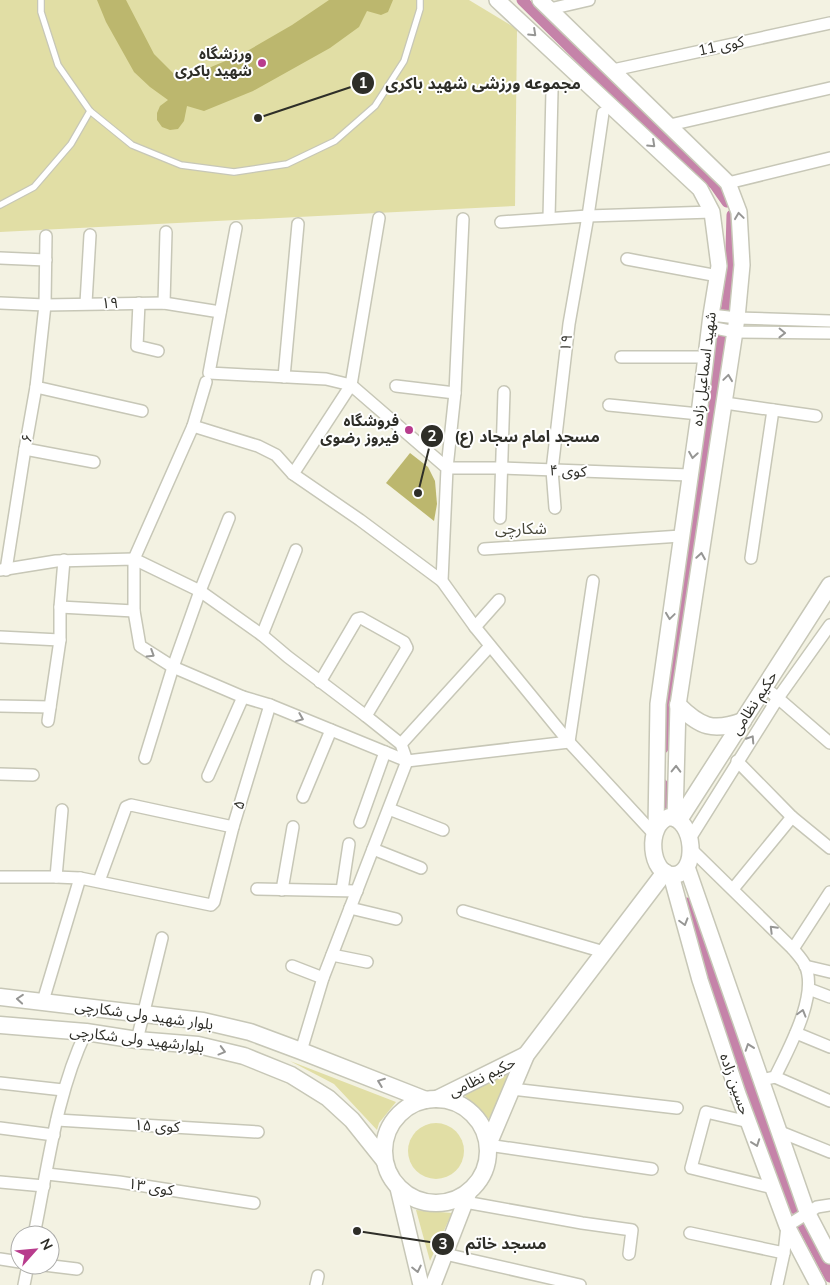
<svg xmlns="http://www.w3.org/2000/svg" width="830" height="1285" font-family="Mulish,'Noto Sans Arabic',sans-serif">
  <rect width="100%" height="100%" fill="#f3f2e2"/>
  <!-- green -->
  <g fill="#e1dea5">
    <polygon points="0,0 469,0 517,29 515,206 0,232"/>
    <polygon points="290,1061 396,1102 379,1123 377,1130 334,1084"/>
    <polygon points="511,1073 489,1119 464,1095"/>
    <circle cx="436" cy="1151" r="28"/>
    <polygon points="416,1210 452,1213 430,1261"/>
  </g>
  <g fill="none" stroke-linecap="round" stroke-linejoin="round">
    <!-- canal -->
    <g stroke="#c583a9" stroke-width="11">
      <polyline points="522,0 633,110 715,185 727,202"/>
      <polyline points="663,748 730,284 732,215"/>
      <polyline points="662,784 666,813"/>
      <polyline points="687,903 789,1199 795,1209"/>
      <polyline points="803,1226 830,1277"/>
    </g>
  </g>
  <!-- building -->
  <g fill="#bcb76e">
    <polygon points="97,0 126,0 154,54 180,80 242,54 292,25 329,0 393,0 388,12 381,15 367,11 359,27 330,48 253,91 204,111 187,106 184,121 178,129 170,130 162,127 157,120 157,113 160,106 168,100 150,87 134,72 106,22"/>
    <polygon points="410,453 428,467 435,481 437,504 434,521 386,483"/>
  </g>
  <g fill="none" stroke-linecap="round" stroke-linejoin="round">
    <!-- service casing -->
    <g stroke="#c7c7b7" stroke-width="8">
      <g id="service">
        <polyline points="41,0 41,12 58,65 90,111 132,145 181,165 234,172 287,164 335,141 375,106 404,61 420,9 420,0"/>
        <polyline points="0,205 34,187 71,144 90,111"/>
      </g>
    </g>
    <!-- minor casing -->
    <g stroke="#c7c7b7" stroke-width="14">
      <g id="minor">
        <polyline points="550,9 589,0"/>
        <polyline points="613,70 830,23"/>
        <polyline points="670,125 830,88"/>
        <polyline points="728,183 830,158"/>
        <polyline points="549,218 552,91"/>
        <polyline points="463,219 455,393 447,468 501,468 689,475"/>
        <polyline points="501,222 588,216 712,212"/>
        <polyline points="236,228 209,373 326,379 351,385 447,468 442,581 475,627 569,742 654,834"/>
        <polyline points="0,258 46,260"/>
        <polyline points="627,259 718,276"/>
        <polyline points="0,303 45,305 164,303 220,312"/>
        <polyline points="86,303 90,235"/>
        <polyline points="139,303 137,346 158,351"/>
        <polyline points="164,303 166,232"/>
        <polyline points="711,315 737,318 830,321"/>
        <polyline points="710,327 735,332 830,333"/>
        <polyline points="621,357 706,357"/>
        <polyline points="284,377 298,224"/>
        <polyline points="206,382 193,426 258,446 276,455 293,474 360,520 442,581"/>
        <polyline points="396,386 455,393"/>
        <polyline points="36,387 142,411"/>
        <polyline points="725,403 816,416"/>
        <polyline points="609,405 699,414"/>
        <polyline points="193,426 134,559 134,611 140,646 173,667 243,697 270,705 407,761 569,742 593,581"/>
        <polyline points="25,449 94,462"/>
        <polyline points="293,474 351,385 379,218"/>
        <polyline points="555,508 552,470 569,324 588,216 603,113"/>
        <polyline points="500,518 504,392"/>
        <polyline points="484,549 681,536"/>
        <polyline points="751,558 773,410"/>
        <polyline points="0,570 56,561 134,559 200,591 262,635 288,657 366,716 401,744 407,761 323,978 301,1051"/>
        <polyline points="6,570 25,449 36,387 45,305 46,236"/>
        <polyline points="60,607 134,611"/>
        <polyline points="475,627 499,600"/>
        <polyline points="262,635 296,550"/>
        <polyline points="0,637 60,640"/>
        <polyline points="320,682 357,619 361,618 404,642 407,648 366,716"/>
        <polyline points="772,693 830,743"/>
        <polyline points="0,706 50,707"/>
        <polyline points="48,721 60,640 60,607 64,560"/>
        <polyline points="401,744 490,646"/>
        <polyline points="145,758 173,667 200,591 229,518"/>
        <polyline points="737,761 792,817 830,848"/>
        <polyline points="0,774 33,775"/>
        <polyline points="208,776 243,697"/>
        <polyline points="303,797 331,730"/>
        <polyline points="389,809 443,830"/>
        <polyline points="360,822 385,752"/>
        <polyline points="689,840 778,698 830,625"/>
        <path d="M690 848 793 949C797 954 802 959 805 965 819 995 788 1050 775 1077L761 1080"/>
        <polyline points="373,849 421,868"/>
        <polyline points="0,877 56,877 80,878 211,905 214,902 233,827 270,705"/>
        <polyline points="56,877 62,810"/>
        <polyline points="99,881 126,807 131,805 233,827"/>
        <polyline points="257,889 357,891"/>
        <polyline points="733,889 792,817"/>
        <polyline points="282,890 293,827"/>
        <polyline points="342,890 349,844"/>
        <polyline points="350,908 396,919"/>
        <polyline points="463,911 604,952"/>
        <polyline points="793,949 830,892"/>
        <polyline points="332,955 367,962"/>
        <polyline points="292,966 323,978"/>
        <polyline points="805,966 830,972"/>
        <polyline points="809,989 830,997"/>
        <polyline points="43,1001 80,878"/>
        <polyline points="796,1033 830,1047"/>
        <polyline points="137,1040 162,938"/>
        <polyline points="775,1077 830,1101"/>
        <polyline points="0,1083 63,1090"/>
        <polyline points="512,1089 677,1108"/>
        <polyline points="57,1120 258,1132"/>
        <polyline points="749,1122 706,1112 691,1168 773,1188"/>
        <polyline points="0,1128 54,1135"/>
        <polyline points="778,1131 830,1152"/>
        <polyline points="488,1145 652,1169"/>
        <polyline points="47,1174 119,1182 254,1203"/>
        <polyline points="0,1182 44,1186"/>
        <polyline points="465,1202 582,1223 632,1230 629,1254"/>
        <polyline points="690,1233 784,1253"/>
        <path d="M34 1235C48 1168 56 1094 86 1032"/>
        <polyline points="445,1254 580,1285"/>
        <polyline points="0,1259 20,1262"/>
        <polyline points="44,1265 77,1269"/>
        <polyline points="24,1285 28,1265"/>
        <polyline points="316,1285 318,1276"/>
        <polyline points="777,1285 784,1253 787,1226 817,1207 830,1205"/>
      </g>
    </g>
    <!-- tertiary casing -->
    <g stroke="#c7c7b7" stroke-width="18">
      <g id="tertiary">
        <polyline points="497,0 700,189 712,212 719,266 711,315 699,414 658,704 656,828"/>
        <polyline points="540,0 728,183 739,212 742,265 737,318 678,705 675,818"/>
        <polyline points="687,867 807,1212 830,1256"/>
        <polyline points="671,875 700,980 738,1094 787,1226 818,1285"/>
        <polyline points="398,1188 421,1285"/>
        <polyline points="433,1285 469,1192"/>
      </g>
    </g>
    <!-- secondary casing -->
    <g stroke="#c7c7b7" stroke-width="19">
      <g id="secondary">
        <path d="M678 705C700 727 713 732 743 721"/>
        <path d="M669 817C695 818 699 875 673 875 650 875 645 825 669 817Z"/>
        <polyline points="679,820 830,585"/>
        <polyline points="0,997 203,1021 250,1032 301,1051 426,1100"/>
        <polyline points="0,1025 86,1032 137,1040 198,1045 244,1056 291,1075 328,1098 352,1120 384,1160"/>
        <circle cx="436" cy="1151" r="52"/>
        <polyline points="437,1099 526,1055"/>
        <polyline points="488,1145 526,1055 665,872"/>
      </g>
    </g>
    <!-- service -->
    <use href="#service" stroke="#fff" stroke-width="5.5"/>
    <!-- minor -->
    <use href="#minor" stroke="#fff" stroke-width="11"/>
    <!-- tertiary -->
    <use href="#tertiary" stroke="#fff" stroke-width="15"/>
    <!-- secondary -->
    <use href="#secondary" stroke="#fff" stroke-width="16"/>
  </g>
  <!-- one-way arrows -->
  <defs><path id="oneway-chevron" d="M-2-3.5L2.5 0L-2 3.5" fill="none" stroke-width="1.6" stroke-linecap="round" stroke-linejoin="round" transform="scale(1.25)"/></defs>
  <g stroke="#969694">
    <use href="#oneway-chevron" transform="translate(533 33) rotate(43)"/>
    <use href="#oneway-chevron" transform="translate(652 144) rotate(43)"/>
    <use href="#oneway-chevron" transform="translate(739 216) rotate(-98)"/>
    <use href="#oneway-chevron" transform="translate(782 333) rotate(1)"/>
    <use href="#oneway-chevron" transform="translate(728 378) rotate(-82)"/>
    <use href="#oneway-chevron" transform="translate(693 455) rotate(99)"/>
    <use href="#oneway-chevron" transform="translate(701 556) rotate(-81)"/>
    <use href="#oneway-chevron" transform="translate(670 616) rotate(98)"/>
    <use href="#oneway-chevron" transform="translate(151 654) rotate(32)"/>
    <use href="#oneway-chevron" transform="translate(300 718) rotate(22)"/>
    <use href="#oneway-chevron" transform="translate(751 739) rotate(-57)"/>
    <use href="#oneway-chevron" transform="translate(676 769) rotate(-89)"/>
    <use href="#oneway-chevron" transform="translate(684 922) rotate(74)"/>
    <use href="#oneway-chevron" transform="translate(773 929) rotate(-135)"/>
    <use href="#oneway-chevron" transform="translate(20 999) rotate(-175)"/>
    <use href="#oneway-chevron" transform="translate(802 1013) rotate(-74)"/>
    <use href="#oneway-chevron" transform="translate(749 1047) rotate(-109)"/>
    <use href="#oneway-chevron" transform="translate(222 1051) rotate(15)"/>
    <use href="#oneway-chevron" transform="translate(381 1082) rotate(-159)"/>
    <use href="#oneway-chevron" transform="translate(756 1143) rotate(70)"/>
    <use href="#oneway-chevron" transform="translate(417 1269) rotate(77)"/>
  </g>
  <!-- markers -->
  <g fill="#b83c8d" stroke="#fff" stroke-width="2">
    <circle cx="262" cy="63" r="5"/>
    <circle cx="409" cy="430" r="5"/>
  </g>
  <g text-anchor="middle" stroke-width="4" stroke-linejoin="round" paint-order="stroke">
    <!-- street labels -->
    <g font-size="15" fill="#2e2e28" stroke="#fff">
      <text transform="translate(721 46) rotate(-12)" y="5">کوی 11</text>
      <text transform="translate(110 303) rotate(-1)" y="5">۱۹</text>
      <text transform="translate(566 343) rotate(-83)" y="5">۱۹</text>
      <text transform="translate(704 369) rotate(-83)" y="5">شهید اسماعیل زاده</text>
      <text transform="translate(27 438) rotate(-79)" y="5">۶</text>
      <text transform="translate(568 471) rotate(2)" y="5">کوی ۴</text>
      <text transform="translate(754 703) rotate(-57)" y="5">حکیم نظامی</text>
      <text transform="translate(239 805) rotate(-73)" y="5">۵</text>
      <text transform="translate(144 1015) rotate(8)" y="5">بلوار شهید ولی شکارچی</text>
      <text transform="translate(137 1039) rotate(7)" y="5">بلوارشهید ولی شکارچی</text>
      <text transform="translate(482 1077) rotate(-26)" y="5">حکیم نظامی</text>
      <text transform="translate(735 1084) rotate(71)" y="5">حسین زاده</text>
      <text transform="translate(157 1126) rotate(3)" y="5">کوی ۱۵</text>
      <text transform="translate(151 1187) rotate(9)" y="5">کوی ۱۳</text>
    </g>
    <!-- poi labels -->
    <g font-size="15" font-weight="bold" fill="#2e2e28" stroke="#fff" text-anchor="end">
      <text x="252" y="59">ورزشگاه<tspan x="252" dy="17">شهید باکری</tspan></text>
      <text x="399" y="426">فروشگاه<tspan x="399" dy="17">فیروز رضوی</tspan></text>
    </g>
    <!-- neighbourhood labels -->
    <g font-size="16" fill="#49493b" stroke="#fff">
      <text x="521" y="534">شکارچی</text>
    </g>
  </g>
  <!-- callouts -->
  <path fill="none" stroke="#2e2e28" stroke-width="2" d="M258 118L363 83M418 493L432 436M357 1231L443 1244"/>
  <g fill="#2e2e28" stroke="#fff" stroke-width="2">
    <circle cx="258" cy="118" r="5"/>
    <circle cx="418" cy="493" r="5"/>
    <circle cx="357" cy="1231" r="5"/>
    <circle cx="363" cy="83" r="12"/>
    <circle cx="432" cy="436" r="12"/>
    <circle cx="443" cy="1244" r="12"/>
  </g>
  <g font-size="15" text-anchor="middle" font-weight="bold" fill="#fff">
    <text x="363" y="88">1</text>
    <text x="432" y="441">2</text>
    <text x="443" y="1249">3</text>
  </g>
  <g font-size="16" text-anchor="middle" font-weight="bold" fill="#2e2e28" stroke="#fff" stroke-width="4" stroke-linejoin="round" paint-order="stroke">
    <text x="483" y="89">مجموعه ورزشی شهید باکری</text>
    <text x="527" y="442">مسجد امام سجاد (ع)</text>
    <text x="506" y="1249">مسجد خاتم</text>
  </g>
  <!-- north arrow -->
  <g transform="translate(35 1250) rotate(63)"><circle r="24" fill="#ffffff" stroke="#ababa9"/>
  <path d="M0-4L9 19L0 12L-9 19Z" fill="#b83c8d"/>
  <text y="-8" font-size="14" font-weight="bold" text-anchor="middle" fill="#2e2e28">N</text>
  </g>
</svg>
